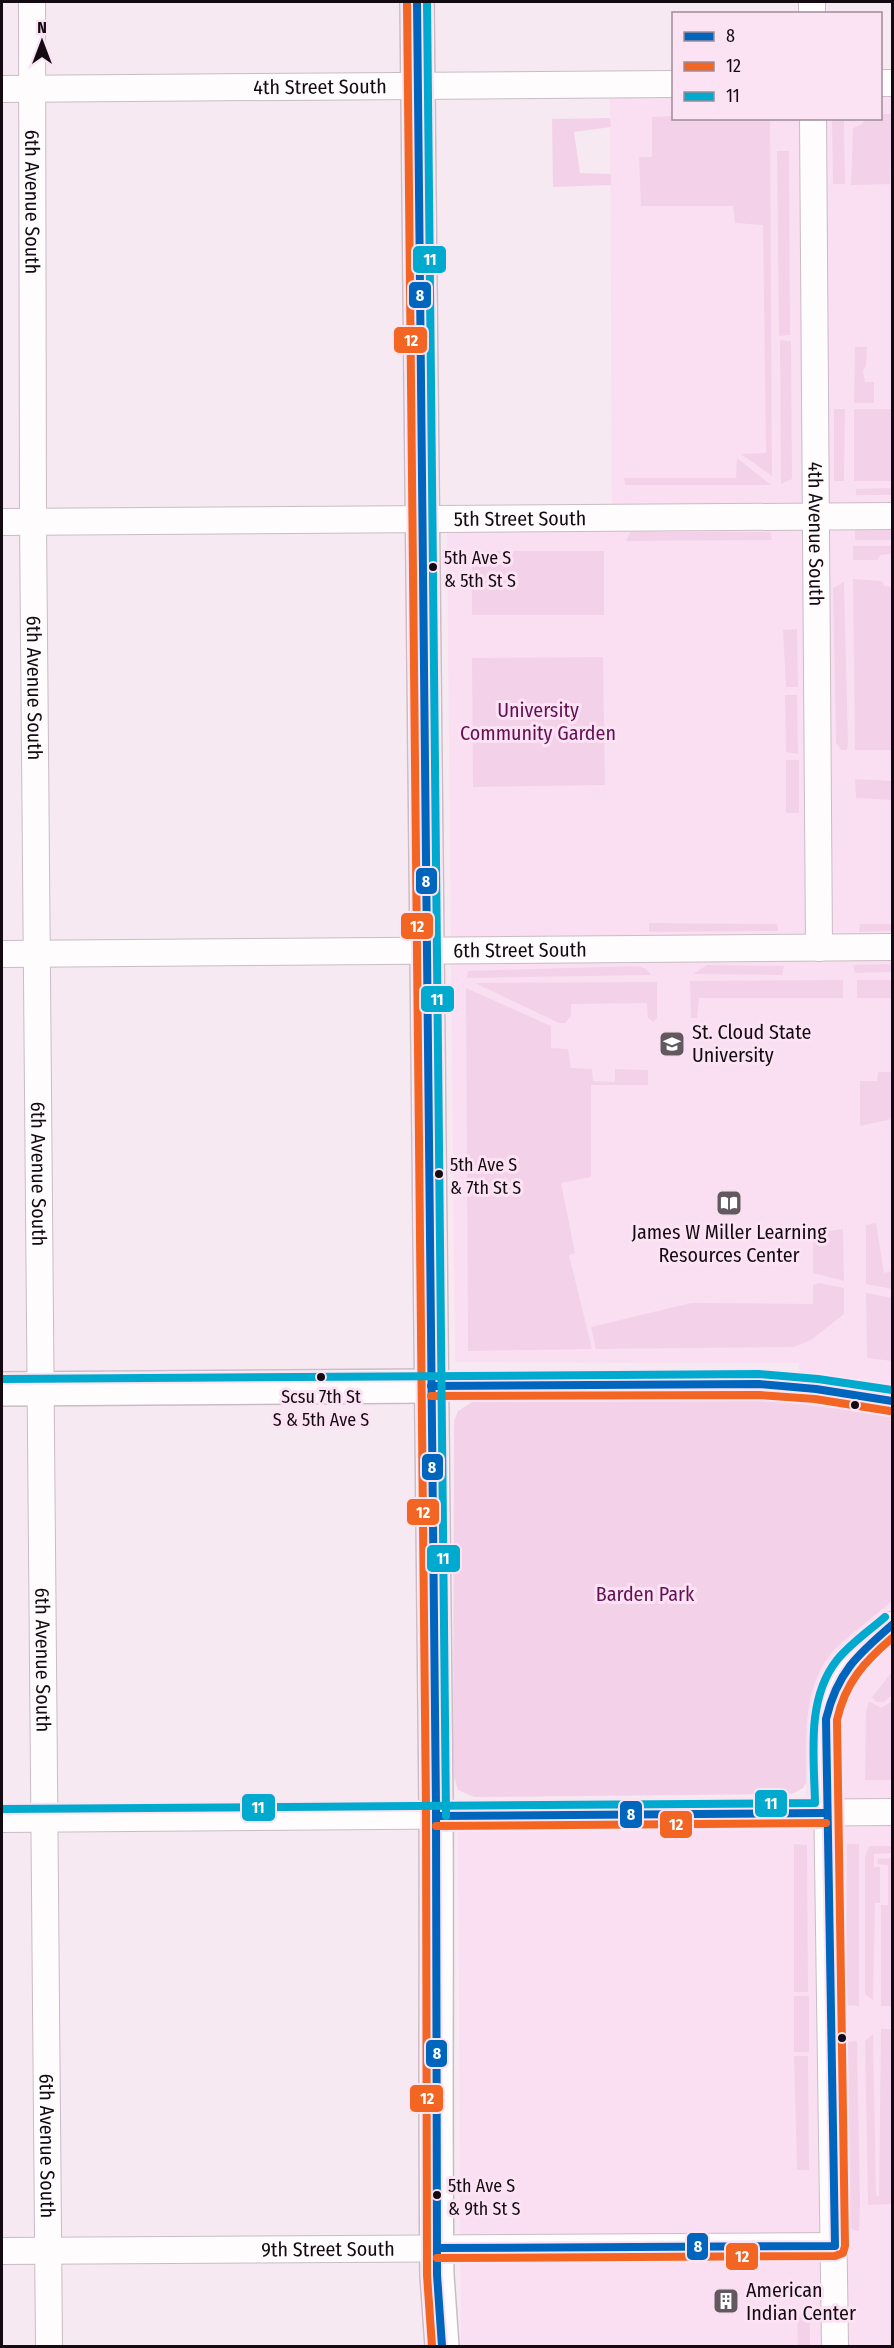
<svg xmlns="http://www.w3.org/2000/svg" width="894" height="2348" font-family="'Fira Sans Condensed',sans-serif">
  <rect width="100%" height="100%" fill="#f6e9f2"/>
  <!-- built -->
  <polygon fill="#f9dff1" points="881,95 892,95 892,2346 461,2346 458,1832 807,1830 799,1363 455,1362 447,531 612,529 610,97 673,97 674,118 880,118"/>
  <!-- green -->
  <g fill="#f3d2e9">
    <polygon points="881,114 892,114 890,184 851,185 853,128 862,124 866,119 880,118"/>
    <polygon points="673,116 674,118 770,119 772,476 741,454 766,453 763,225 735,223 733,206 641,206 639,157 652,157 652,117"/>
    <polygon points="610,118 611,127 574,132 580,173 611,174 611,185 553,187 552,119"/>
    <polygon points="832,119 844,119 845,184 833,184"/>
    <polygon points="777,151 789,151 790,335 779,336"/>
    <polygon points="780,340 791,341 792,479 781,484"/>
    <polygon points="855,347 867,347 866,366 863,370 865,382 874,382 874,403 854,403"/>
    <polygon points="834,409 845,409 844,481 834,481"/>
    <rect x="854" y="409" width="38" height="72"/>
    <polygon points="737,458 771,485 625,485 624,478 736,478"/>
    <polygon points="892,488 892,495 856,495 856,489"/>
    <rect x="855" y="530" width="37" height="10"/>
    <polygon points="630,532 770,532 772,540 626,541"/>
    <polygon points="853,546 892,546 892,554 880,555 878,560 853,560"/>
    <rect x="472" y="551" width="132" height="64"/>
    <polygon points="853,579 882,581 884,586 892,587 892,750 855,750"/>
    <polygon points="844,582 848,745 847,750 841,750 836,743 833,588"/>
    <polygon points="797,629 798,687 786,687 783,630"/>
    <polygon points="603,657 605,785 473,787 472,658"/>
    <polygon points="785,695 797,695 798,754 786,752"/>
    <rect x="786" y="760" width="13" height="53"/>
    <polygon points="855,779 892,781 892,800 856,798"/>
    <polygon points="649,923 777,924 778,931 649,932"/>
    <polygon points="860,924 892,924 892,931 859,932"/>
    <polygon points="892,964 892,972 855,973 853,965"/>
    <polygon points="707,965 784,966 782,975 693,974"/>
    <polygon points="638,966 646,969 651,975 467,978 468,971"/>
    <polygon points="843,980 843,998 699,998 697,1018 691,1018 690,981"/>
    <rect x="857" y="980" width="35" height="18"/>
    <polygon points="657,982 657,1018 653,1022 648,1018 647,1003 571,1004 571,1016 565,1023 559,1023 475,983"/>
    <polygon points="466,988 551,1026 551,1048 568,1049 571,1068 592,1069 593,1081 615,1082 615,1069 648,1070 648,1085 591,1085 591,1177 561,1183 575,1253 569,1255 592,1349 468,1351"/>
    <polygon points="878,1072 892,1072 892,1119 860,1126 860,1081 877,1081"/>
    <polygon points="876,1223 884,1273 892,1271 892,1289 866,1284 866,1225"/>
    <polygon points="843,1229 844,1281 813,1273 813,1233"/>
    <polygon points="819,1283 844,1288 844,1314 811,1340 794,1347 596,1349 591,1327 691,1303 813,1304 813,1285"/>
    <polygon points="866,1293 892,1298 892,1361 867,1358"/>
    <path d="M778 1401 892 1416V1601C875 1616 855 1630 838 1646 802 1681 806 1736 806 1783L803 1788 792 1794 474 1797 458 1790 454 1777 453 1743 454 1421 458 1411 472 1402Z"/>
    <polygon points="892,1672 892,1695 884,1702 876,1702 872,1697"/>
    <polygon points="869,1701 881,1708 892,1701 892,1780 865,1780 866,1712"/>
    <polygon points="794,1844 807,1845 808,1992 794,1992"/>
    <polygon points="847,1844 859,1844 859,2006 846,2005"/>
    <polygon points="869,1846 892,1846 892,1853 874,1854 874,1867 880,1867 880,1903 875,1903 873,2000 865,1994 865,1857"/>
    <polygon points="892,1858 892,2006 881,2006 881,1905 888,1905 888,1865 877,1864 878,1859"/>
    <rect x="794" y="1996" width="15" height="56"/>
    <polygon points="881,2029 892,2029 892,2204 868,2205 865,2041 873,2034 876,2196 879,2196"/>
    <polygon points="857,2041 860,2204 859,2231 855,2231 848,2226 845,2042"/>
    <polygon points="794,2056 808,2056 809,2170 797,2170"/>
    <polygon points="797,2316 810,2316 810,2346 798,2346"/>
  </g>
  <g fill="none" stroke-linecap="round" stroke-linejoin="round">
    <!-- street casing -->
    <g stroke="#c9bdc5" stroke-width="28">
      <g id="street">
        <path id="s1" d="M32 2 33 522 49 2346"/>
        <polyline points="812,2 812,14"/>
        <polyline points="880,83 892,83"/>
        <path id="s2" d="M2 89 674 84"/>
        <path id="s3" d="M813 118 819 948"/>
        <path id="s4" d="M2 522 892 516"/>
        <path id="s5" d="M2 954 892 947"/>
        <polyline points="431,1386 759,1384 816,1389 892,1401"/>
        <polyline points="2,1819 892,1812"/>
        <path id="s6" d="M2 2251 835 2246"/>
        <path d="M835 2346 826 1719C835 1669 856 1656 892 1625"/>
      </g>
    </g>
    <!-- secondary casing -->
    <g stroke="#c9bdc5" stroke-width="36">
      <g id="secondary">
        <path d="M417 2C420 603 430 1205 436 1807 437 1963 435 2119 437 2275L442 2346"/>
        <polyline points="2,1389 431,1386"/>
      </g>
    </g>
    <!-- street -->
    <use href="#street" stroke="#fefcfd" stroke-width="26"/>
    <!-- secondary -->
    <use href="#secondary" stroke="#fefcfd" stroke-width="33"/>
    <!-- bus-1 casing -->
    <g stroke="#fce3f4" stroke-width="12">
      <g id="bus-1">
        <polyline points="417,2 436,1807 437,2275 442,2346"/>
        <polyline points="431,1386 759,1384 816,1389 892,1401"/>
        <polyline points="436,1816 826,1813"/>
        <path d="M437 2248 835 2246 826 1719C837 1673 857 1655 892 1625"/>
      </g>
    </g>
    <!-- bus-2 casing -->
    <g stroke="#fce3f4" stroke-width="12">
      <g id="bus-2">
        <polyline points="407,2 426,1807 427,2275 432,2346"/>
        <polyline points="431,1396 759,1395 815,1399 890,1411"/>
        <polyline points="436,1826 826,1823"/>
        <path d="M437 2258 835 2256 843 2253 845 2246 837 1720C845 1683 864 1662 892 1638"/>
      </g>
    </g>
    <!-- bus-3 casing -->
    <g stroke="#fce3f4" stroke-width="12">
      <g id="bus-3">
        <polyline points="427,2 446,1816"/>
        <polyline points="2,1379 759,1374 818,1379 892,1390"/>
        <path d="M2 1809 815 1803C814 1756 806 1699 837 1660 851 1643 869 1631 885 1617"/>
      </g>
    </g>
    <!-- bus-1 -->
    <use href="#bus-1" stroke="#0065bd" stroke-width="8"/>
    <!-- bus-2 -->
    <use href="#bus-2" stroke="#f26522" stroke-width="8"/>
    <!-- bus-3 -->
    <use href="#bus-3" stroke="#00a9ce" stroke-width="8"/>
  </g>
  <!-- icons -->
  <defs>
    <g id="university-square" transform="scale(1.35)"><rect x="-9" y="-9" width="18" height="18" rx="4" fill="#635860" stroke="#fce3f4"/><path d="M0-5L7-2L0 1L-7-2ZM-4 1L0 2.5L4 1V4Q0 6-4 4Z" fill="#fff"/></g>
    <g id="library-square" transform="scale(1.35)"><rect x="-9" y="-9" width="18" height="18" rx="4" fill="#635860" stroke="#fce3f4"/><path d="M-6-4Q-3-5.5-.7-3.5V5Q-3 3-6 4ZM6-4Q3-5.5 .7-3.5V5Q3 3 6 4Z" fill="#fff"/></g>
    <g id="building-square" transform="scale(1.35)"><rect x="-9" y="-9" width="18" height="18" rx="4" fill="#635860" stroke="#fce3f4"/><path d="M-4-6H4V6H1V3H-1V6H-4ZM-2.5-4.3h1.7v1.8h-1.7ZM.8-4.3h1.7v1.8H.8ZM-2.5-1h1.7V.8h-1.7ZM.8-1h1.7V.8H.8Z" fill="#fff"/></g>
  </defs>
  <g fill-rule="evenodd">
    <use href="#university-square" x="672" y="1044"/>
    <use href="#library-square" x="729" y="1203"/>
    <use href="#building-square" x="726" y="2301"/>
  </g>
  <!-- markers -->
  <g fill="#140a11" stroke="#fce3f4" stroke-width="2">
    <circle cx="433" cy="567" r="5"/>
    <circle cx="439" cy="1174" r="5"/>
    <circle cx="321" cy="1377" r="5"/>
    <circle cx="855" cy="1405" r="5"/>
    <circle cx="842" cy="2038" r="5"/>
    <circle cx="437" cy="2195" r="5"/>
  </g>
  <g text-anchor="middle" stroke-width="6" stroke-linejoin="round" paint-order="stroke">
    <!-- bus labels -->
    <g font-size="18" fill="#140a11" stroke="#fce3f4" text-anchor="start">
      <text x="444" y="564">5th Ave S<tspan x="444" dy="23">&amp; 5th St S</tspan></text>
      <text x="450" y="1171">5th Ave S<tspan x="450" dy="23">&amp; 7th St S</tspan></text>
      <text x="321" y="1403" text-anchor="middle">Scsu 7th St<tspan x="321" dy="23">S &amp; 5th Ave S</tspan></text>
      <text x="448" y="2192">5th Ave S<tspan x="448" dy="23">&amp; 9th St S</tspan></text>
    </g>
    <!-- street labels -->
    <g font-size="20" fill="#140a11" stroke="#fce3f4">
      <text dy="7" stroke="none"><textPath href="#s2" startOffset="318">4th Street South</textPath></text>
      <text dy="7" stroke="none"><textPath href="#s1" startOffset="200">6th Avenue South</textPath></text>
      <text dy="7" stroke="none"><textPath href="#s4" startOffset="518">5th Street South</textPath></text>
      <text dy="7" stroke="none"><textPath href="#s3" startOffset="416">4th Avenue South</textPath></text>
      <text dy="7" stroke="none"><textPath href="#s1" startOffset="686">6th Avenue South</textPath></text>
      <text dy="7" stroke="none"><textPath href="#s5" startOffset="518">6th Street South</textPath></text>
      <text dy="7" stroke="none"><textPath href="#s1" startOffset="1172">6th Avenue South</textPath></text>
      <text dy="7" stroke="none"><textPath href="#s1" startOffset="1658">6th Avenue South</textPath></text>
      <text dy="7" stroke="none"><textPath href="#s1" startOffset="2144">6th Avenue South</textPath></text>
      <text dy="7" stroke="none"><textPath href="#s6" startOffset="326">9th Street South</textPath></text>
    </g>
    <!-- park labels -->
    <g font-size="20" fill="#640f54" stroke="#fce3f4">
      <text x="538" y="717">University<tspan x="538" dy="23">Community Garden</tspan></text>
      <text x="645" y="1601">Barden Park</text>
    </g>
    <!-- poi labels -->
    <g font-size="20" fill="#140a11" stroke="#fce3f4" text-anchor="start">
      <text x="692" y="1039">St. Cloud State<tspan x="692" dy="23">University</tspan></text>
      <text x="729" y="1239" text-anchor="middle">James W Miller Learning<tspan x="729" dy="23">Resources Center</tspan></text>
      <text x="746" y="2297">American<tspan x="746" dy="23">Indian Center</tspan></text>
    </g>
  </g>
  <g stroke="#fce3f4" stroke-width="2">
    <rect x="412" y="245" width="35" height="29" rx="6" fill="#00a9ce"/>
    <rect x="408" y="281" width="24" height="28" rx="6" fill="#0065bd"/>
    <rect x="393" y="326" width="35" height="28" rx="6" fill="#f26522"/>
    <rect x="415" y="867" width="23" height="28" rx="6" fill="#0065bd"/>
    <rect x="400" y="912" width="34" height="28" rx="6" fill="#f26522"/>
    <rect x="420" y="985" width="35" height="28" rx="6" fill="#00a9ce"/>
    <rect x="421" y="1453" width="23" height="28" rx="6" fill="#0065bd"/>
    <rect x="406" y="1498" width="34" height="28" rx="6" fill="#f26522"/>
    <rect x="426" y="1544" width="35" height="29" rx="6" fill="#00a9ce"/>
    <rect x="754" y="1789" width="34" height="29" rx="6" fill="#00a9ce"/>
    <rect x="241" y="1793" width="35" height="29" rx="6" fill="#00a9ce"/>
    <rect x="619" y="1800" width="24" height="29" rx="6" fill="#0065bd"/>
    <rect x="659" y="1810" width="34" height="29" rx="6" fill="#f26522"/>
    <rect x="425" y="2039" width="23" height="29" rx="6" fill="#0065bd"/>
    <rect x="409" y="2084" width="35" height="29" rx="6" fill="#f26522"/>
    <rect x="686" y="2232" width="23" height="29" rx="6" fill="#0065bd"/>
    <rect x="725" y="2242" width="34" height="29" rx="6" fill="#f26522"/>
  </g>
  <g font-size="16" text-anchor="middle" font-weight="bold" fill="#fff">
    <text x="430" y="265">11</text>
    <text x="420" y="301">8</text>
    <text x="411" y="346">12</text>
    <text x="426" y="887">8</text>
    <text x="417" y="932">12</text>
    <text x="437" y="1005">11</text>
    <text x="432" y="1473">8</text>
    <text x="423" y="1518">12</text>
    <text x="443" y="1564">11</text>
    <text x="771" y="1809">11</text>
    <text x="258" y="1813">11</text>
    <text x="631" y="1820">8</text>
    <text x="676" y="1830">12</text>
    <text x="437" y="2059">8</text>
    <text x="427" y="2104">12</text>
    <text x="698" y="2252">8</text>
    <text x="742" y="2262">12</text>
  </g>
  <!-- border -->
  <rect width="894" height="2348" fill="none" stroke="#140a11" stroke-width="6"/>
  <!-- legend -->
  <rect x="672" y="12" width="210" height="108" fill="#fce3f4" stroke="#9f8c99" stroke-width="1.5"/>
  <rect x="684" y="32" width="30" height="9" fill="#0065bd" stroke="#9f8c99" stroke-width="1.5"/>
  <text x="726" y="42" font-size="18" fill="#140a11">8</text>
  <rect x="684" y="62" width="30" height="9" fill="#f26522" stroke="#9f8c99" stroke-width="1.5"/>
  <text x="726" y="72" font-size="18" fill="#140a11">12</text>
  <rect x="684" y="92" width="30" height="9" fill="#00a9ce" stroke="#9f8c99" stroke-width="1.5"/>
  <text x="726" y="102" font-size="18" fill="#140a11">11</text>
  <!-- north arrow -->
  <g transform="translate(42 42)" stroke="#fce3f4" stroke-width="4.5" paint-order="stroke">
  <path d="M0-4.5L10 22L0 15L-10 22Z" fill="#140a11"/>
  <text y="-9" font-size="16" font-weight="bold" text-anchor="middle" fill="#140a11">N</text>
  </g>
</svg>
